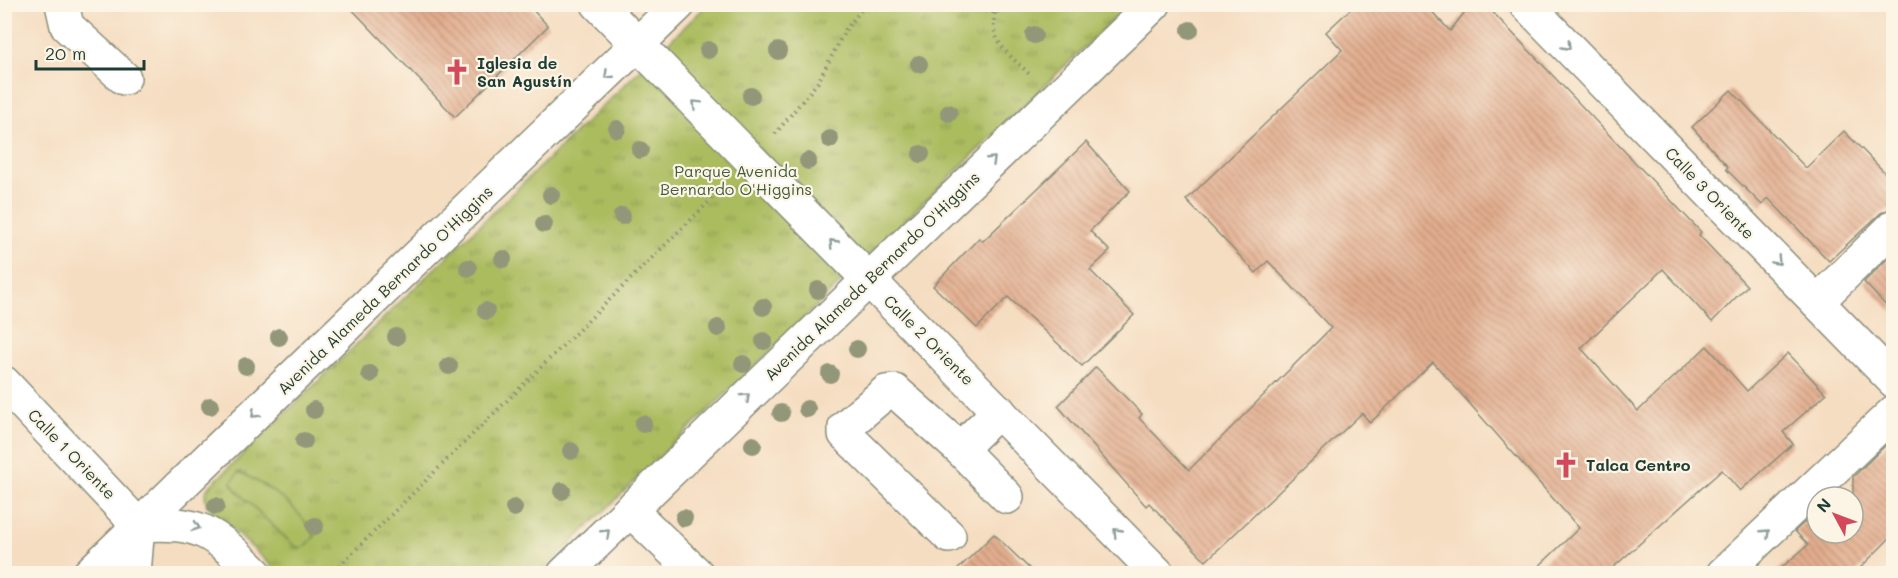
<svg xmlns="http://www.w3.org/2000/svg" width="1898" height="578" font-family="Mali,sans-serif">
  <defs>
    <pattern id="grass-tufts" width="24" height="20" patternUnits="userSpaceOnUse" patternTransform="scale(1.5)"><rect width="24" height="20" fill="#abbc5f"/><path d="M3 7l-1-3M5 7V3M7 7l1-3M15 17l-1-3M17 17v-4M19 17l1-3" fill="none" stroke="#8b9a4f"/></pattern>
    <pattern id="building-back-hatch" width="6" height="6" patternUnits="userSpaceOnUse" patternTransform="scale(1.5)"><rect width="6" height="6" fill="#e3ad8e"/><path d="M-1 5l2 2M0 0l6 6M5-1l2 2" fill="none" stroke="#b78e75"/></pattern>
  </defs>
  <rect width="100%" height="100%" fill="#fcf5e5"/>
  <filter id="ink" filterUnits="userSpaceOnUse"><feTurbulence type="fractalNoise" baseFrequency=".0167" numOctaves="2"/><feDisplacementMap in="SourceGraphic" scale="12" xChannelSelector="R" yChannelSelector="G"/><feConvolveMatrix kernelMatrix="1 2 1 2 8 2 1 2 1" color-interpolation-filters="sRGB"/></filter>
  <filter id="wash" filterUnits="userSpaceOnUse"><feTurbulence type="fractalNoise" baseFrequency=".008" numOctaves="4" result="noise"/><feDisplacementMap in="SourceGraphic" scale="24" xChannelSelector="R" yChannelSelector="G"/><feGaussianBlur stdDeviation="1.35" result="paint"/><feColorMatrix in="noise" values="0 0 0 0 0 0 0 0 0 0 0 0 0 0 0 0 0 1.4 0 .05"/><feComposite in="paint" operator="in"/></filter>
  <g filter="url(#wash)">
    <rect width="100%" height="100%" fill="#f5ddc1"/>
    <!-- grass -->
    <polygon fill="url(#grass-tufts)" stroke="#657c4a" stroke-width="1.5" points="707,5 1128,5 540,573 279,573 207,505 205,495 207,489"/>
    <!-- garden -->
    <path fill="#abbc5f" stroke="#657c4a" stroke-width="1.5" d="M239 472C270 487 297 505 315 536L306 546 299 548 293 545 235 489 231 482Z"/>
    <g id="blocks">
      <!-- building -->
      <g fill="url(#building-back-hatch)">
        <polygon points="347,4 527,4 548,26 455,117"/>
        <polygon points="1356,4 1425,4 1450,31 1471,4 1485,4 1701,232 1699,235 1747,286 1712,322 1663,269 1581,348 1638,411 1707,346 1747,391 1788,353 1826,394 1783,432 1793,444 1740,491 1722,470 1607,573 1532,573 1579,528 1433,362 1370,423 1362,413 1206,561 1149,503 1146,506 1058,406 1096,367 1142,414 1139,418 1189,470 1331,328 1268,261 1256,273 1186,200 1342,50 1326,32"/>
        <polygon points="1731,90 1806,168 1844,131 1893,181 1893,208 1881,213 1829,261 1768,198 1762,205 1726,169 1728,167 1692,127"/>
        <polygon points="1086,142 1130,191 1090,231 1110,251 1090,270 1134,315 1082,366 1008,297 977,328 933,286 979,238 983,241"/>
        <polygon points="1893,253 1893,313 1864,282"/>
        <polygon points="1893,438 1893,535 1855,573 1775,573 1808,545 1795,531 1817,511 1817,533 1853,533 1853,477"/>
        <polygon points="994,534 1034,573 954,573"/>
      </g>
    </g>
  </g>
  <g filter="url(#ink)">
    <use href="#blocks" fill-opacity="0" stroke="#8a8d7a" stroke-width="1.5"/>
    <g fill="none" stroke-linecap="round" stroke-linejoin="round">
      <!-- minor casing -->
      <g stroke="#8a8d7a" stroke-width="36">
        <g id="minor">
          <polyline points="62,4 67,26 124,78"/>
          <polyline points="598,4 1158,574"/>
          <polyline points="1526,4 1894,381"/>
          <polyline points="1817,302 1894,226"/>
          <polyline points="4,383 138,525"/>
          <polyline points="960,449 1007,497"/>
          <polyline points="630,510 697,574"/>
          <polyline points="949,536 845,434 845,427 886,392 895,391 960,449 999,411"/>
          <polyline points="1723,574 1894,412"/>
        </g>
      </g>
      <!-- major casing -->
      <g stroke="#8a8d7a" stroke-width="36">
        <g id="major">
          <path d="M138 525C201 521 212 531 256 574"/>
          <polyline points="89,574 679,4"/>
          <polyline points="134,574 138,525"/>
          <polyline points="564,574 1154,4"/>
        </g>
      </g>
      <!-- path -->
      <g stroke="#8a8d7a" stroke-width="4" stroke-dasharray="1.5 4.5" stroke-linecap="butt">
        <path d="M963 4C983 16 1003 13 1024 4"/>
        <path d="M995 13C988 43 1012 56 1031 76"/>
        <polyline points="775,134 818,82 846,29 866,4"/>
        <polyline points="331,574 726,185"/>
      </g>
      <!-- minor -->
      <use href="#minor" stroke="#fff" stroke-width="33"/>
      <!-- major -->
      <use href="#major" stroke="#fff" stroke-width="33"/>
    </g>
    <!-- trees -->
    <g fill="#93977a">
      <circle cx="1190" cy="30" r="9"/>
      <circle cx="1034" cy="35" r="9"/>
      <circle cx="708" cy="50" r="9"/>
      <circle cx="778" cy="51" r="9"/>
      <circle cx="919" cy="64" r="9"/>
      <circle cx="751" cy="96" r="9"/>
      <circle cx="949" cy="113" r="9"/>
      <circle cx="617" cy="129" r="9"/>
      <circle cx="830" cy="139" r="9"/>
      <circle cx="640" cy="150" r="9"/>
      <circle cx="921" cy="154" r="9"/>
      <circle cx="808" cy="161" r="9"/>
      <circle cx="551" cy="195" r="9"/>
      <circle cx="622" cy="216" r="9"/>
      <circle cx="544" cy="224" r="9"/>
      <circle cx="503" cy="259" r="9"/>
      <circle cx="468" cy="268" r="9"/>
      <circle cx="818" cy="290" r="9"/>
      <circle cx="763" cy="307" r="9"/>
      <circle cx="486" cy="311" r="9"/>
      <circle cx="718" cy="328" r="9"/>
      <circle cx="279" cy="337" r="9"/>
      <circle cx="396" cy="337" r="9"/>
      <circle cx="764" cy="341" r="9"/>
      <circle cx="857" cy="349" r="9"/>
      <circle cx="743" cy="364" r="9"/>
      <circle cx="246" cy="366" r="9"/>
      <circle cx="449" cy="366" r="9"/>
      <circle cx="370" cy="374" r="9"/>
      <circle cx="830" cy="374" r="9"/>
      <circle cx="210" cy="406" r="9"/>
      <circle cx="807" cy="409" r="9"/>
      <circle cx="314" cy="410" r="9"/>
      <circle cx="781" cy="413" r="9"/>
      <circle cx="643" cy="424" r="9"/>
      <circle cx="304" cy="441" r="9"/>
      <circle cx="753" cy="445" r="9"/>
      <circle cx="571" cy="451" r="9"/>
      <circle cx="562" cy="491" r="9"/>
      <circle cx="216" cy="506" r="9"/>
      <circle cx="514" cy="508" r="9"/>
      <circle cx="684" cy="518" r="9"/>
      <circle cx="315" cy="526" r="9"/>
    </g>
    <!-- one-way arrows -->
    <defs><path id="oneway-chevron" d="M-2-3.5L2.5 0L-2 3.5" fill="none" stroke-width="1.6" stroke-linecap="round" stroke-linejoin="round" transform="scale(1.5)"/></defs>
    <g stroke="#8f9e9a">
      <use href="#oneway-chevron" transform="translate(1567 46) rotate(46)"/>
      <use href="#oneway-chevron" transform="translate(608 75) rotate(136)"/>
      <use href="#oneway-chevron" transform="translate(696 104) rotate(-135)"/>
      <use href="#oneway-chevron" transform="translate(992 160) rotate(-44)"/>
      <use href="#oneway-chevron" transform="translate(833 243) rotate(-134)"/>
      <use href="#oneway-chevron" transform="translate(1777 261) rotate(46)"/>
      <use href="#oneway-chevron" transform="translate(746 397) rotate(-44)"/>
      <use href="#oneway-chevron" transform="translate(255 414) rotate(136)"/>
      <use href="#oneway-chevron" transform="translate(196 527) rotate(19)"/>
      <use href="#oneway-chevron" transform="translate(1117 532) rotate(-134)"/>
      <use href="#oneway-chevron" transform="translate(606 533) rotate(-44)"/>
      <use href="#oneway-chevron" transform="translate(1766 533) rotate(-43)"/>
    </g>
  </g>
  <!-- icons -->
  <defs>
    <g id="church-bare" transform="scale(2.07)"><path d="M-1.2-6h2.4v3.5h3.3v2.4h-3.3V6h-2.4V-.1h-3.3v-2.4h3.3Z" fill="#d1495b" stroke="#fcf5e5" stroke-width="2.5" paint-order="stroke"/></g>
  </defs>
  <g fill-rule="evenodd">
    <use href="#church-bare" x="457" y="72"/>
    <use href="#church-bare" x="1566" y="465"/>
  </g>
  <g text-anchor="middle" stroke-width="4.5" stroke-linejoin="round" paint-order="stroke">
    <!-- poi labels -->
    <g font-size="16" font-weight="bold" fill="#1f3d34" stroke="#fcf5e5" text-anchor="start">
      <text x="477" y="69">Iglesia de<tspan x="477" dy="18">San Agustín</tspan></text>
      <text x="1586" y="471">Talca Centro</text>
    </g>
    <!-- park labels -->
    <g font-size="16" fill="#425d3f" stroke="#fcf5e5">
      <text x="736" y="177">Parque Avenida<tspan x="736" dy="18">Bernardo O'Higgins</tspan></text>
    </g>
    <!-- street labels -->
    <g font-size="16" fill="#1f3d34" stroke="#fcf5e5">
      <text transform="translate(1710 193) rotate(46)" y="6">Calle 3 Oriente</text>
      <text transform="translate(872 276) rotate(-44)" y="6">Avenida Alameda Bernardo O'Higgins</text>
      <text transform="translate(385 290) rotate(-44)" y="6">Avenida Alameda Bernardo O'Higgins</text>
      <text transform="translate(929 340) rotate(45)" y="6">Calle 2 Oriente</text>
      <text transform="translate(72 454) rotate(46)" y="6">Calle 1 Oriente</text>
    </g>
  </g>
  <!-- margin -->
  <rect width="1898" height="578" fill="none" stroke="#fcf5e5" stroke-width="24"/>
  <!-- north arrow -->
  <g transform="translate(1835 515) rotate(311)"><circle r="28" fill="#fcf5e5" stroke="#a4ab9e" stroke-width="1.5"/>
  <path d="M0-4.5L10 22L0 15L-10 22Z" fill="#d1495b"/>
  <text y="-9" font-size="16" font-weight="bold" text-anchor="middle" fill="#1f3d34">N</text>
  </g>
  <!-- scale -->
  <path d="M36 60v9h108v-9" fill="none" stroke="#1f3d34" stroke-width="3"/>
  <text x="45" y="60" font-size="18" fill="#1f3d34" stroke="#fcf5e5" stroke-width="4.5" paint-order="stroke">20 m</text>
</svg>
